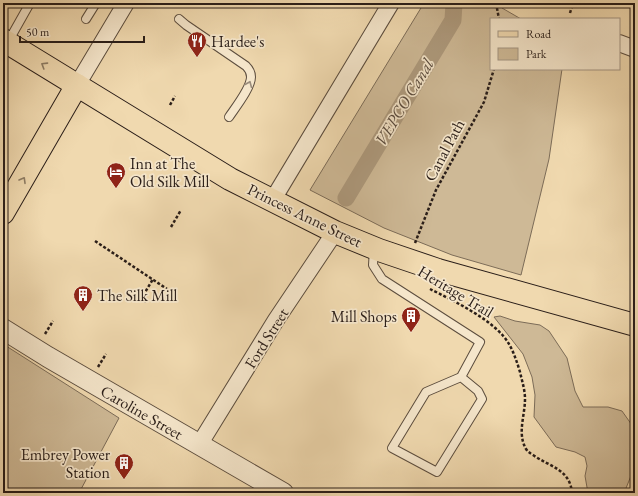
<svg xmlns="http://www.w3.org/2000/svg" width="638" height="496" font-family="'EB Garamond',serif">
  <rect width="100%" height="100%" fill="#f0d9af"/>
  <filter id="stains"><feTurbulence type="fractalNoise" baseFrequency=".005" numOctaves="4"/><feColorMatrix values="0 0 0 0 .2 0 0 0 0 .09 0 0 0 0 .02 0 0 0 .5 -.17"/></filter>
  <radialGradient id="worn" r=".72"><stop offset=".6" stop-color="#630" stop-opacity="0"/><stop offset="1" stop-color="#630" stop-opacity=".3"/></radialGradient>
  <!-- green -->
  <g fill="#ceb996" stroke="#7c6c58">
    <polygon points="424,3 501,3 502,8 521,19 491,19 491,69 562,69 549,159 521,275 452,255 384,228 310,190"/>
    <polygon points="500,316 515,321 540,325 549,331 567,358 575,391 583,407 608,407 622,411 634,428 633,471 624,493 588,493 585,476 587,466 585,457 575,452 556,447 534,417 535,395 532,377 523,354 494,317"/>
    <polygon points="3,344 119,418 79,493 3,493"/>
  </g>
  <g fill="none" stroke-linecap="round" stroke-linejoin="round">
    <!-- canal -->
    <polyline stroke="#ad997c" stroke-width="17" points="346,198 453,20 454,3"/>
    <!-- service casing -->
    <g stroke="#5c4d3e" stroke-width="10">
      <g id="service">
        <polyline points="86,19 96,3"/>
        <path d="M179 19 186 25 246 66C249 69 251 73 251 77 251 88 235 108 229 117"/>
        <polyline points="8,42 30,3"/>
        <polyline points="374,249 373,265 382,279 480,342 461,377 426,392 392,448 437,472 482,399 478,391 461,377"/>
      </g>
    </g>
    <!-- minor casing -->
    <g stroke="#5c4d3e" stroke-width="18">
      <g id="minor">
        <polyline points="619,43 635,49"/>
        <polyline points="77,85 126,3"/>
        <polyline points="272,201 391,3"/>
        <polyline points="199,445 276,320 335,232"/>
      </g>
    </g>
    <!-- tertiary casing -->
    <g stroke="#5c4d3e" stroke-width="22">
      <polyline id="tertiary" points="3,329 48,357 283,493"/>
    </g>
    <!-- primary casing -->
    <g stroke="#2a1e19" stroke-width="24">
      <g id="primary">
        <polyline points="3,40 230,179 335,232 379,250 438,270 635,325"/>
        <polyline points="3,213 77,85"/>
      </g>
    </g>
    <!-- path -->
    <g stroke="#2a1e19" stroke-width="2.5" stroke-dasharray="3 2" stroke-linecap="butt">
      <polyline points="496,3 499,19"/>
      <polyline points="570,13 573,3"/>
      <polyline points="170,105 175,96"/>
      <polyline points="171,227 181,210"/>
      <polyline points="95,241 167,289"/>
      <polyline points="415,243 436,190 484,102 494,69"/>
      <path d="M430 289C454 301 496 321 509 344 514 353 517 362 520 372 522 381 525 390 525 399 525 416 517 433 526 449 528 452 530 453 533 455 550 467 570 469 572 493"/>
      <polyline points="146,302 141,299 153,279"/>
      <polyline points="45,334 53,321"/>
      <polyline points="98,367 106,354"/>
    </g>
    <!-- service -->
    <use href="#service" stroke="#f5e6cb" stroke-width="8"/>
    <!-- minor -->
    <use href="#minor" stroke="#f5e6cb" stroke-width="16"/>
    <!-- tertiary -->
    <use href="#tertiary" stroke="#f5e6cb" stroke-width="20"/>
    <!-- primary -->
    <use href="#primary" stroke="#f0d9af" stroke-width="22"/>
  </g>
  <!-- one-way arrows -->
  <defs><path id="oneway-chevron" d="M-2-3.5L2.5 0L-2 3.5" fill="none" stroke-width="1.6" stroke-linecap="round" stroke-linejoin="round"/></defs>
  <g stroke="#8d7c64">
    <use href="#oneway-chevron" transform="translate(44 65) rotate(-148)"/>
    <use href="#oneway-chevron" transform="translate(23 180) rotate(-60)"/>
  </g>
  <use stroke="#9a8c7b" href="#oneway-chevron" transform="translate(249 84) rotate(-67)"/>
  <!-- icons -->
  <defs>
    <g id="restaurant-pin" transform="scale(1)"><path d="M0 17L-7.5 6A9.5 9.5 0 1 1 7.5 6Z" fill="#8f2418" stroke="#f5e6cb"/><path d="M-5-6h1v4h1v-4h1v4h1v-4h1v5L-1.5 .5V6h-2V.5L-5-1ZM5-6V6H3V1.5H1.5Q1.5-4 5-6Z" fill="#fff"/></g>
    <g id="hotel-pin" transform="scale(1)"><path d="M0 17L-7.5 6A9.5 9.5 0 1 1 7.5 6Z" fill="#8f2418" stroke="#f5e6cb"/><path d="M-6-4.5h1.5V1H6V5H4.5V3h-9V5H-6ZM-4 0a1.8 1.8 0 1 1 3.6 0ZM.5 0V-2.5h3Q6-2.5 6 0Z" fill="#fff"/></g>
    <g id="building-pin" transform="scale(1)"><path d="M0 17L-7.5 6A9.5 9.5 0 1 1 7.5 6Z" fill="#8f2418" stroke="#f5e6cb"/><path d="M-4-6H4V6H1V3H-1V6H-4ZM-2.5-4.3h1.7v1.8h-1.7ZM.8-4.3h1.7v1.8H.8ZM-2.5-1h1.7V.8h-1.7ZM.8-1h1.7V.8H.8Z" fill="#fff"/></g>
  </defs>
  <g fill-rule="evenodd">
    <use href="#restaurant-pin" x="197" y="41"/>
    <use href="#hotel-pin" x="116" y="172"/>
    <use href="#building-pin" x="83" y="295"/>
    <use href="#building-pin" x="411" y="316"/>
    <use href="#building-pin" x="124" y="463"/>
  </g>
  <g text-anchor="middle" stroke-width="3.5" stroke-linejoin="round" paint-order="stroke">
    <!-- poi labels -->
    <g font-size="16" fill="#2a1e19" stroke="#f5e6cb" text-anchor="start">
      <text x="211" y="47">Hardee's</text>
      <text x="130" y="169">Inn at The<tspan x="130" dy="18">Old Silk Mill</tspan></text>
      <text x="97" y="301">The Silk Mill</text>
      <text x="397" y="322" text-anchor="end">Mill Shops</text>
      <text x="110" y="460" text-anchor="end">Embrey Power<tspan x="110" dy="18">Station</tspan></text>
    </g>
    <!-- street labels -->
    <g font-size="16" fill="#2a1e19" stroke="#f5e6cb">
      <text transform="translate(444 150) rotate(-62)" y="6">Canal Path</text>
      <text transform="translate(305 215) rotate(26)" y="6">Princess Anne Street</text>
      <text transform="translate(456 291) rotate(31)" y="6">Heritage Trail</text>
      <text transform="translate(266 338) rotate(-58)" y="6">Ford Street</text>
      <text transform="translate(142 412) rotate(30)" y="6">Caroline Street</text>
    </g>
    <!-- water labels -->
    <g font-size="17" font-style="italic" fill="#58493c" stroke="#f5e6cb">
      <text transform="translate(404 102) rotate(-59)" y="6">VEPCO Canal</text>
    </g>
  </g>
  <!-- margin -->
  <rect width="638" height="496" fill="none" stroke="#f0d9af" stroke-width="16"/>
  <rect x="4" y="4" width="630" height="488" fill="none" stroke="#2a1e19" stroke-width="2"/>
  <rect x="8" y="8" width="622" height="480" fill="none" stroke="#2a1e19"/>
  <!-- legend -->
  <rect x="490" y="18" width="130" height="52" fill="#f5e6cb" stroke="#a49684"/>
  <rect x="498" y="31" width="20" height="6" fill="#f0d9af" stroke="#a49684"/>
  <text x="526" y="38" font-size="12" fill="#2a1e19">Road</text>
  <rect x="498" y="48" width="20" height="12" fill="#ceb996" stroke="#a49684"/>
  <text x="526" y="58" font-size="12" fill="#2a1e19">Park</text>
  <!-- scale -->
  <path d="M20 36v6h124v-6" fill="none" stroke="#2a1e19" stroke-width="2"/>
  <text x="26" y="36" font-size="12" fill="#2a1e19" stroke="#f5e6cb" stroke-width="3" paint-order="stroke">50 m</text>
  <rect width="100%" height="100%" filter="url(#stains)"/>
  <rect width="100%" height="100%" fill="url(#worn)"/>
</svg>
